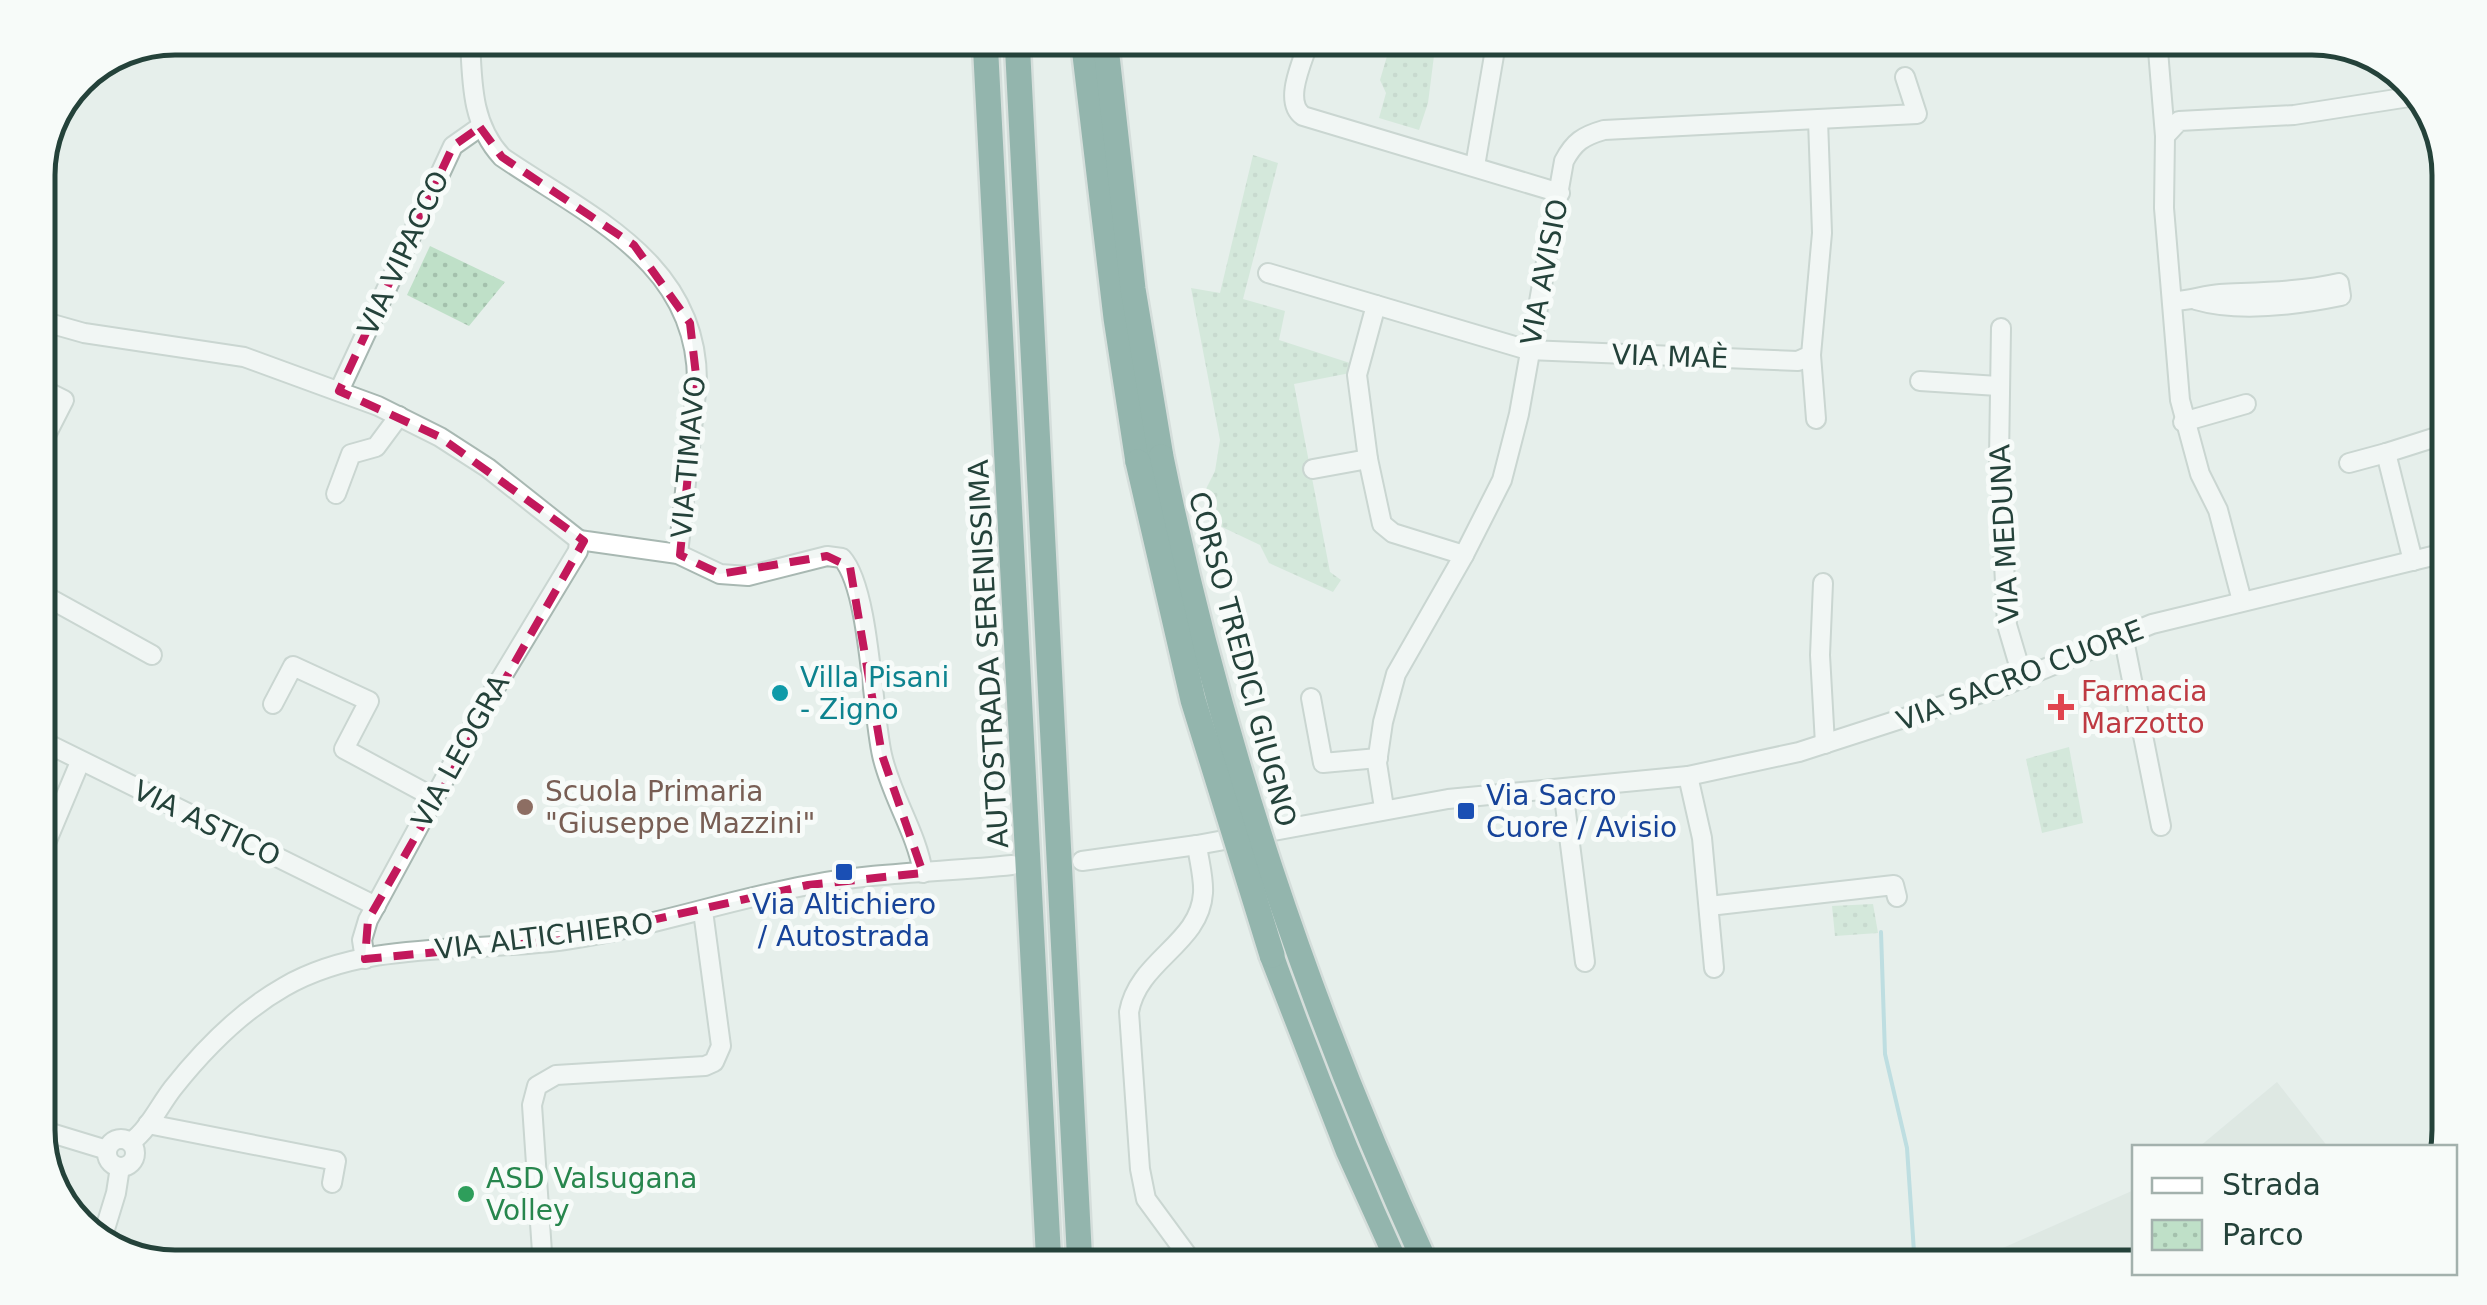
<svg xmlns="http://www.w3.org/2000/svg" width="2487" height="1305" font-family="'DejaVu Sans',sans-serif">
  <defs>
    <pattern id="park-dots" width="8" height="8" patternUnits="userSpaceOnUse" patternTransform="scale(2.5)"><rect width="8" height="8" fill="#bfe0c8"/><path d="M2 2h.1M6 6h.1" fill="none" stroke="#a4c1ad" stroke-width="1.8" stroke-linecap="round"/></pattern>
  </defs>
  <rect width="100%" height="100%" fill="#e6efeb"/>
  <!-- built -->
  <g fill="#d4dfda">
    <polygon points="2277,1082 2328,1147 2199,1147"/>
    <polygon points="2134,1190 2134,1267 1960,1267"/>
  </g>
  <!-- park -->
  <g fill="url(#park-dots)">
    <polygon points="1402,38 1480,38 1479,45 1436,40 1428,103 1419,130 1379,118 1386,93 1380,80 1390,46"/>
    <polygon points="1253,155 1278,163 1243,299 1285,311 1279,340 1353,364 1350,373 1294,384 1330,572 1341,580 1333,592 1269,563 1260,545 1222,527 1209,514 1205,491 1215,471 1220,440 1191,288 1220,293"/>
    <polygon points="430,246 505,282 469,326 407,295"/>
    <polygon points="2069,747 2083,823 2042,833 2026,759"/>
    <polygon points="1873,904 1878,933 1835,936 1832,906"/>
  </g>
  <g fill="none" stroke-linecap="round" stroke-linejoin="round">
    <!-- stream -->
    <polyline stroke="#8ec9d4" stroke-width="4" points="1881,932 1885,1054 1907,1148 1915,1267"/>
    <!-- minor casing -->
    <g stroke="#a8b8b2" stroke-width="22">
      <g id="minor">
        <path d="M470 38C472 81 471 124 502 157 588 216 699 262 697 384L678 554"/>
        <path d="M1310 38C1304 59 1282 101 1303 116L1560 193"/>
        <polyline points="2157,38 2165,136"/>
        <polyline points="1475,166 1497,38"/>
        <polyline points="38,188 38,165"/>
        <polyline points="1268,273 1528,350 1798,361 1811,355 1822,233 1818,120"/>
        <path d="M2173 301C2189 301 2204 295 2220 294 2260 292 2299 292 2339 283L2341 296C2297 305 2240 313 2196 300"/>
        <polyline points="1376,305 1357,375 1368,459 1382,524 1393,533 1464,555"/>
        <polyline points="38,320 84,333 244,357 378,406 440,437 488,468 579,540 578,551 483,708 368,920 362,940 365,959"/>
        <polyline points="2001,328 1999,458 2007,625 2023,679"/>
        <polyline points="1811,355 1816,419"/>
        <polyline points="1920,381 1998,386"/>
        <polyline points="38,387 64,400 38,451"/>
        <polyline points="339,391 453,146 480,127"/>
        <polyline points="2183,422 2246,404"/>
        <polyline points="2349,463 2386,453"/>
        <polyline points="1313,469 1368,459"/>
        <polyline points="336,494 351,454 376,447 399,416"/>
        <path d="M579 540 678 554 720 574 748 576 827 556 842 558C870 589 872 711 882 755 891 796 917 833 923 873"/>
        <polyline points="2413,561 2386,453 2449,433"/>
        <polyline points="1823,583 1820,655 1825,744"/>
        <polyline points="38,592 152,655"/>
        <polyline points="2242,601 2218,510 2200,474 2180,400 2164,208 2165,136 2179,121 2294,115 2422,95"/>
        <polyline points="2123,635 2161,826"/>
        <polyline points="1311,698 1323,763 1378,758"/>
        <polyline points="273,704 293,666 369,701 344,749 433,797"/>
        <polyline points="38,739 376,906"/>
        <polyline points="1688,776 1702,838 1714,968"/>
        <polyline points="1563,789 1585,962"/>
        <path d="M1384 808 1377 763 1383 722 1396 674 1464 555 1502 480 1519 414 1564 161C1574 142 1583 136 1604 130L1917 114 1905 77"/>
        <polyline points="1082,861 1197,845 1448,799 1688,776 1799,752 2003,686 2152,624 2449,552"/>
        <polyline points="38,862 80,762"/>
        <polyline points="1709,906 1894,885 1897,897"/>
        <polyline points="148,1124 336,1161 332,1183"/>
        <polyline points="38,1129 107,1150"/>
        <circle cx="121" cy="1153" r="14"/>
        <path d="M131 1142C149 1129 159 1106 173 1088 204 1049 240 1012 284 987 367 939 474 953 565 940 648 928 727 900 809 885 875 872 945 872 1012 865"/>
        <polyline points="2440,1148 2447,1142"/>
        <polyline points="101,1242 116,1193 120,1167"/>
        <polyline points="543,1267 532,1105 537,1086 556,1075 705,1066 714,1062 721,1046 703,911"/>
        <path d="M1196 1267 1146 1199 1140 1169 1129 1012C1138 960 1200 944 1203 893 1204 878 1199 861 1197 845"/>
      </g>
    </g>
    <!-- highway casing -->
    <g stroke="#c2cac8" stroke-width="30">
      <g id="highway">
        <polyline points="985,38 1049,1267"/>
        <polyline points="1017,38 1080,1267"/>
        <polyline points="1083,38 1116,318 1138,462"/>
        <polyline points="1105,38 1133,289 1161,457"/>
        <polyline points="1272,955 1348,1150 1401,1267"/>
      </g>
    </g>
    <!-- minor -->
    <use href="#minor" stroke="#fff" stroke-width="18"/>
    <!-- highway -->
    <use href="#highway" stroke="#2f6f62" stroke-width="25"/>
    <!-- highway-bridge casing -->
    <g stroke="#c2cac8" stroke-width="30" stroke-linecap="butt">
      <g id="highway-bridge">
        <path d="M1161 457C1219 741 1307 1004 1427 1267"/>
        <polyline points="1138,462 1193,700 1272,955"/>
      </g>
    </g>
    <!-- highway-bridge -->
    <use href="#highway-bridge" stroke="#2f6f62" stroke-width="25"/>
  </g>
  <!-- marked area -->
  <path d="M0 0H2487V1305H0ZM480 127 502 157 634 245 690 323 697 384 680 555 720 574 827 556 850 567 882 755 923 873 808 885 563 940 365 959 368 920 584 541 440 437 339 391 453 146Z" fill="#e6efeb" fill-opacity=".55" fill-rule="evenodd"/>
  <path fill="none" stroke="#c2185b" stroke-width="8" stroke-dasharray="20 12" stroke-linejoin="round" d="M480 127 502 157 634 245 690 323 697 384 680 555 720 574 827 556 850 567 882 755 923 873 808 885 563 940 365 959 368 920 584 541 440 437 339 391 453 146Z"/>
  <!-- markers -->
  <circle fill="#0f9aa8" stroke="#f7fbf9" stroke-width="4" cx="780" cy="693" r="10"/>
  <path fill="#e0444e" stroke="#f7fbf9" stroke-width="4" d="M2056 692h10v10h10v10h-10v10h-10v-10h-10v-10h10z"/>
  <circle fill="#8d6e63" stroke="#f7fbf9" stroke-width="4" cx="525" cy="807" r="10"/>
  <g fill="#1a4fb4" stroke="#f7fbf9" stroke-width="4">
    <rect x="1456" y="801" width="20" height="20" rx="5"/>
    <rect x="834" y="862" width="20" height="20" rx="5"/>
  </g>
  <circle fill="#2e9e5b" stroke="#f7fbf9" stroke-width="4" cx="466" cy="1194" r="10"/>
  <g text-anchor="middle" stroke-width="10" stroke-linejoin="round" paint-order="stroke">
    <!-- street labels -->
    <g font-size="28" fill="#24423a" stroke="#f7fbf9">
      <text transform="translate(403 253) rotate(-65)" y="10">VIA VIPACCO</text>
      <text transform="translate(1544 272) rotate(-79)" y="10">VIA AVISIO</text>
      <text transform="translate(1670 356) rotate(2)" y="10">VIA MAÈ</text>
      <text transform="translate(688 457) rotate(-85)" y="10">VIA TIMAVO</text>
      <text transform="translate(2004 534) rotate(-93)" y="10">VIA MEDUNA</text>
      <text transform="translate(988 654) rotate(-93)" y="10">AUTOSTRADA SERENISSIMA</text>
      <text transform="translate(1243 659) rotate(75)" y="10">CORSO TREDICI GIUGNO</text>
      <text transform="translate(2020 675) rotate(-21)" y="10">VIA SACRO CUORE</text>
      <text transform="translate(460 751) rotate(-61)" y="10">VIA LEOGRA</text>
      <text transform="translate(207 823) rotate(26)" y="10">VIA ASTICO</text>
      <text transform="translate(544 936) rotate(-7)" y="10">VIA ALTICHIERO</text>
    </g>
    <!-- culture labels -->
    <g font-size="28" fill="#0d838f" stroke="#f7fbf9" text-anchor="start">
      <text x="800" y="687">Villa Pisani<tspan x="800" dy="32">- Zigno</tspan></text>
    </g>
    <!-- health labels -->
    <g font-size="28" fill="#be3a42" stroke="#f7fbf9" text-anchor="start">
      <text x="2081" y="701">Farmacia<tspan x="2081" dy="32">Marzotto</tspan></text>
    </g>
    <!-- education labels -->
    <g font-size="28" fill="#785e54" stroke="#f7fbf9" text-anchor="start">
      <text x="545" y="801">Scuola Primaria<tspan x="545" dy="32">"Giuseppe Mazzini"</tspan></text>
    </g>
    <!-- transit labels -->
    <g font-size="28" fill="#164399" stroke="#f7fbf9" text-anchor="start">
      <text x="1486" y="805">Via Sacro<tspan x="1486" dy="32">Cuore / Avisio</tspan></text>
      <text x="844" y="914" text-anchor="middle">Via Altichiero<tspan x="844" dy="32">/ Autostrada</tspan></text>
    </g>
    <!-- leisure labels -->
    <g font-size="28" fill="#27864d" stroke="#f7fbf9" text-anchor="start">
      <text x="486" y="1188">ASD Valsugana<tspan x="486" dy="32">Volley</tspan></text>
    </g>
  </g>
  <!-- crop -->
  <path d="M0 0H2487V1305H0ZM175 55H2312A120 120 0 0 1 2432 175V1130A120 120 0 0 1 2312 1250H175A120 120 0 0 1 55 1130V175A120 120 0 0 1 175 55Z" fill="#f7fbf9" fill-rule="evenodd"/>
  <path fill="none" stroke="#24423a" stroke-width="5" d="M175 55H2312A120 120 0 0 1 2432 175V1130A120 120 0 0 1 2312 1250H175A120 120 0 0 1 55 1130V175A120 120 0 0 1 175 55Z"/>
  <!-- legend -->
  <rect x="2132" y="1145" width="325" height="130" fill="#f7fbf9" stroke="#a3b1ad" stroke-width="2.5"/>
  <rect x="2152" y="1178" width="50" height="15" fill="#ffffff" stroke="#a3b1ad" stroke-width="2.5"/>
  <text x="2222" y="1195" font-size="30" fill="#24423a">Strada</text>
  <rect x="2152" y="1220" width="50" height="30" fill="url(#park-dots)" stroke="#a3b1ad" stroke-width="2.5"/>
  <text x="2222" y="1245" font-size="30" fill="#24423a">Parco</text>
</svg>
